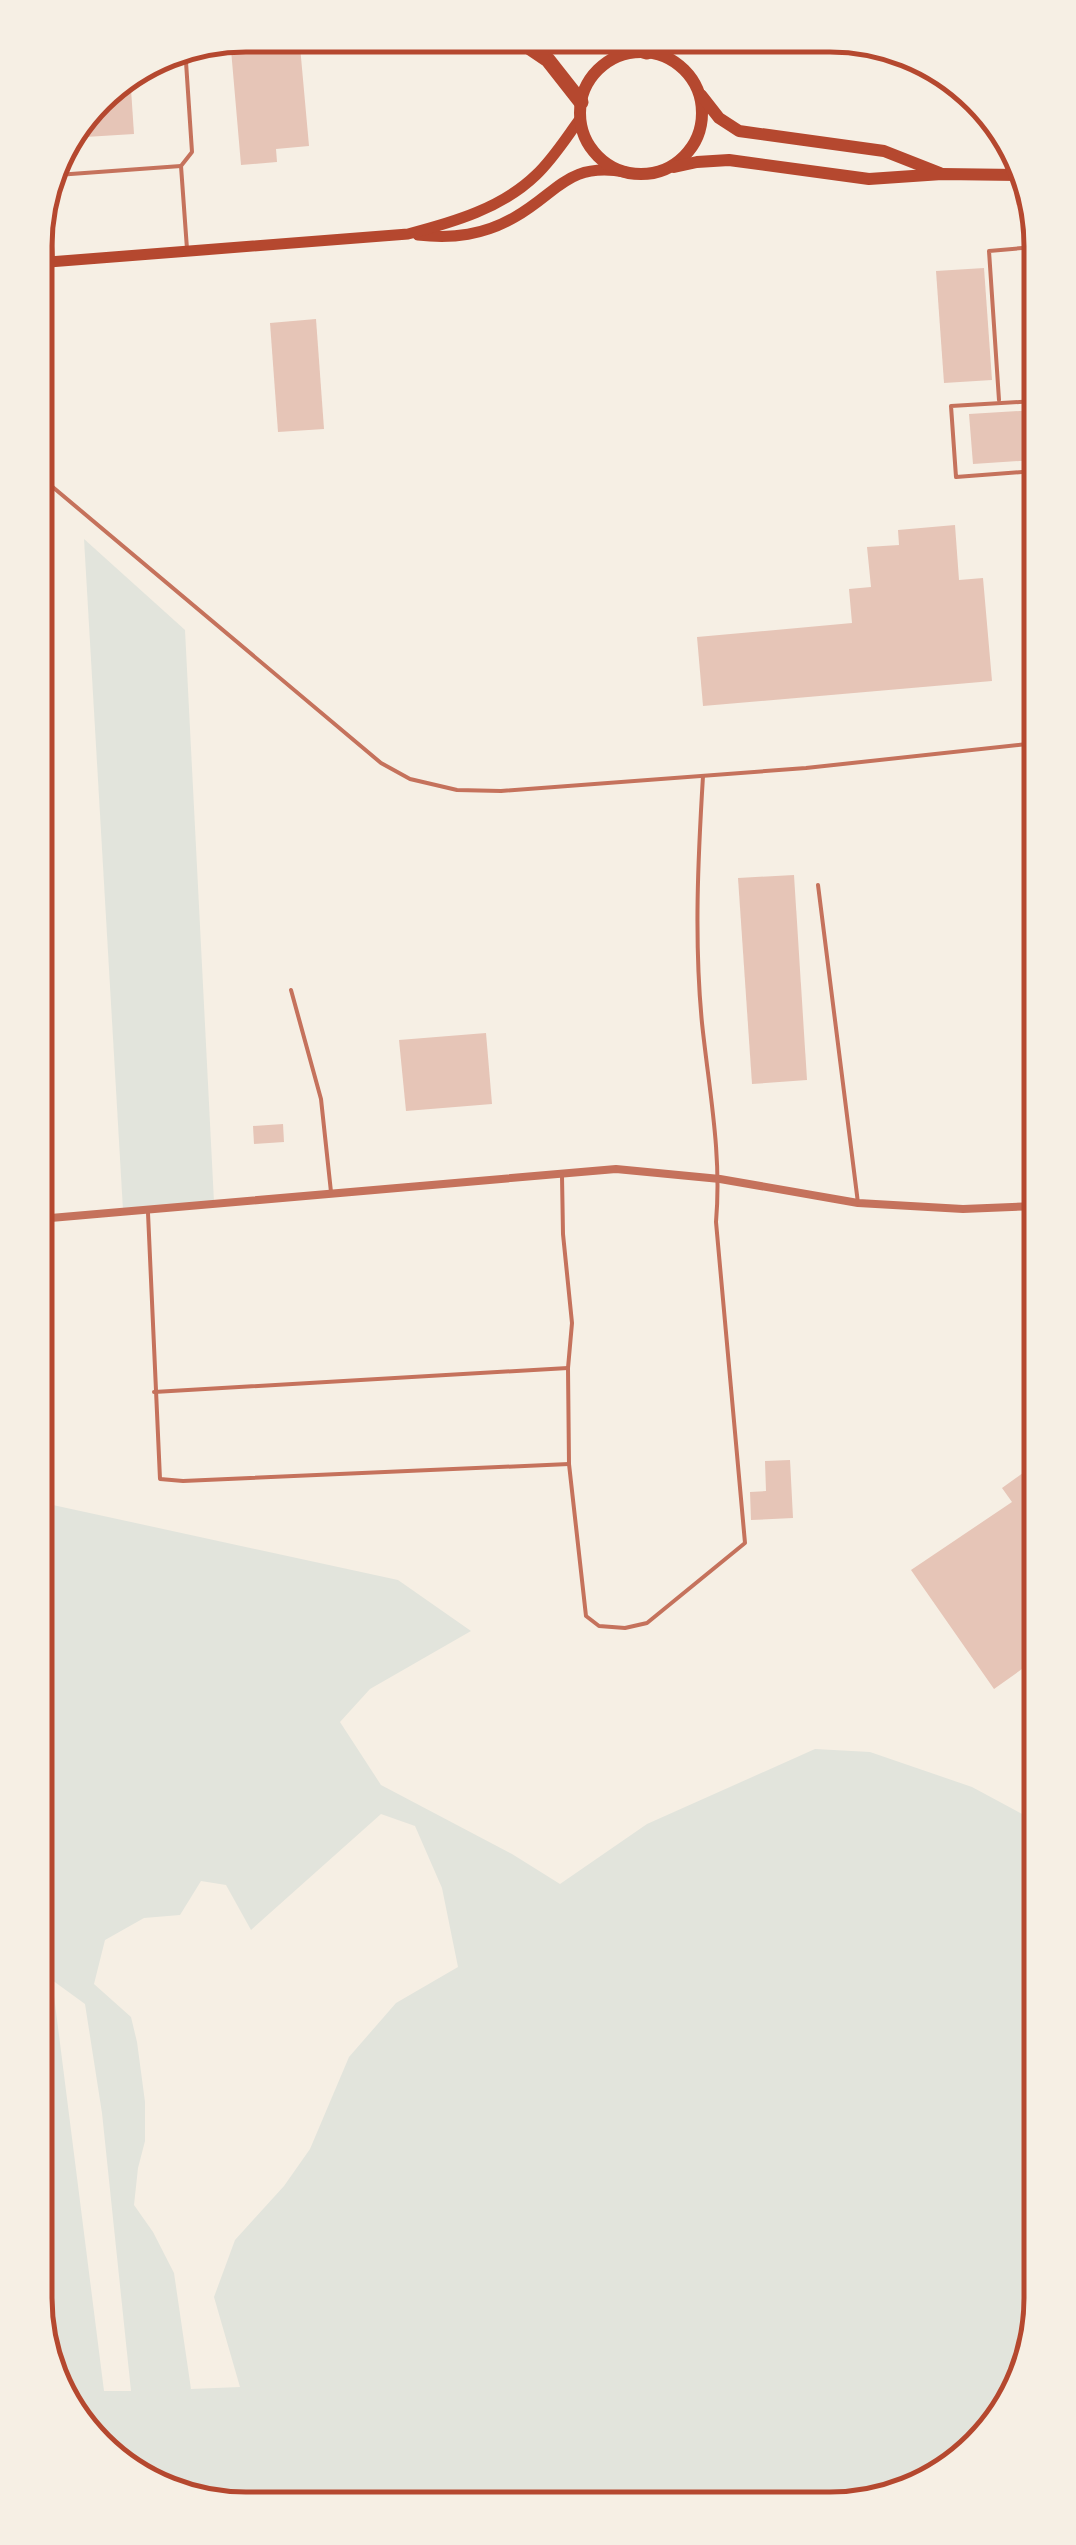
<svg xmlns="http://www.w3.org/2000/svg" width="1076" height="2545" font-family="'Space Grotesk',sans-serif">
  <rect width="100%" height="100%" fill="#f6efe4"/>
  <!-- green -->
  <g fill="#e2e4dc" fill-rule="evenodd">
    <polygon points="84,539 185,630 214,1202 123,1210"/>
    <path d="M39 1502 398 1580 471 1631 370 1689 340 1722 381 1785 512 1854 560 1884 647 1824 815 1749 870 1752 972 1787 1039 1823 1041 2312 997 2428 884 2503 206 2506 97 2448 42 2353ZM381 1814 415 1826 442 1888 458 1967 396 2003 349 2057 310 2149 284 2186 235 2240 214 2297 240 2387 191 2389 174 2273 153 2232 134 2205 138 2168 145 2141V2102L137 2042 131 2017 94 1984 105 1940 144 1918 180 1915 201 1881 226 1885 251 1930ZM52 1980 85 2004 102 2113 131 2391H104Z"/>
  </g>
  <!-- building -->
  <g fill="#e6c5b7">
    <polygon points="247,35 299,35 309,146 276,149 277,162 241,165 230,38"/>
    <polygon points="130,74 134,134 69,138 107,88"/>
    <polygon points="984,268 992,380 944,383 936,271"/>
    <polygon points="316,319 324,429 278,432 270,323"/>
    <polygon points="1035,410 1035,460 973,464 969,414"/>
    <polygon points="955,525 959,580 983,578 992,681 703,706 697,637 852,623 849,589 871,587 867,547 899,545 898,530"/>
    <polygon points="794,875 807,1080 752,1084 738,878"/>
    <polygon points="486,1033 492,1104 406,1111 399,1040"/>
    <polygon points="283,1124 284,1142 254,1144 253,1126"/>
    <polygon points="790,1460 793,1518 751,1520 750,1492 766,1491 765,1461"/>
    <polygon points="1038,1462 1039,1657 994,1689 911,1570 1012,1502 1002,1488"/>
  </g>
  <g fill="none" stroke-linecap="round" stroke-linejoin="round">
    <!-- service -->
    <g stroke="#c5725c" stroke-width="4">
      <polyline points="185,47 192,152 181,166 187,249"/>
      <polyline points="53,257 49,188 57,175 181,166"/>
      <polyline points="999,400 989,251 1034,247"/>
      <polyline points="1035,401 951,406 956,477 1035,471"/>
      <polyline points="36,473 381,763 410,779 457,790 501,791 806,768 1036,743"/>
      <polyline points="818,885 858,1203"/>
      <polyline points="291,990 321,1099 331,1192"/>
      <path d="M562 1176 563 1234 572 1323 568 1368 569 1464 586 1616 599 1626 625 1628 647 1623 745 1543 716 1222C722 1154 709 1090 702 1023 694 941 698 858 703 776"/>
      <polyline points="148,1213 160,1479 183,1481 569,1464"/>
      <polyline points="154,1392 568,1368"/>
    </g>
    <!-- minor -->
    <polyline stroke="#c5725c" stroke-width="8" points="39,1219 616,1169 720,1179 858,1203 963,1209 1037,1206"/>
    <!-- secondary -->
    <g stroke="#b5482f" stroke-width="11">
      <path d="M418 235C453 239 484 235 515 217 559 192 567 162 625 172"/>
      <path d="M36 263 408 234C454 222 502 208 536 175 553 159 566 138 580 119"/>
    </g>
    <!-- primary -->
    <g stroke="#b5482f" stroke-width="12">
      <circle cx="641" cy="113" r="61"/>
      <polyline points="701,95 719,118 739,131 884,151 940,173"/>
      <polyline points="674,167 697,162 729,160 869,179 942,174 1024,175"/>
    </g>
    <!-- motorway -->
    <g stroke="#b5482f" stroke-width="15">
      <polyline points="514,37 548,60 581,102"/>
      <polyline points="596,37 647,52"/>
    </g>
  </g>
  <!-- crop -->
  <path d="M0 0H1076V2545H0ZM246 52H830A194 194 0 0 1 1024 246V2298A194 194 0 0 1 830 2492H246A194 194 0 0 1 52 2298V246A194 194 0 0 1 246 52Z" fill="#f6efe4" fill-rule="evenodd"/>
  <path fill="none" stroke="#b5482f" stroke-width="5" d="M246 52H830A194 194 0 0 1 1024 246V2298A194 194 0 0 1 830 2492H246A194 194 0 0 1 52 2298V246A194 194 0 0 1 246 52Z"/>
</svg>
